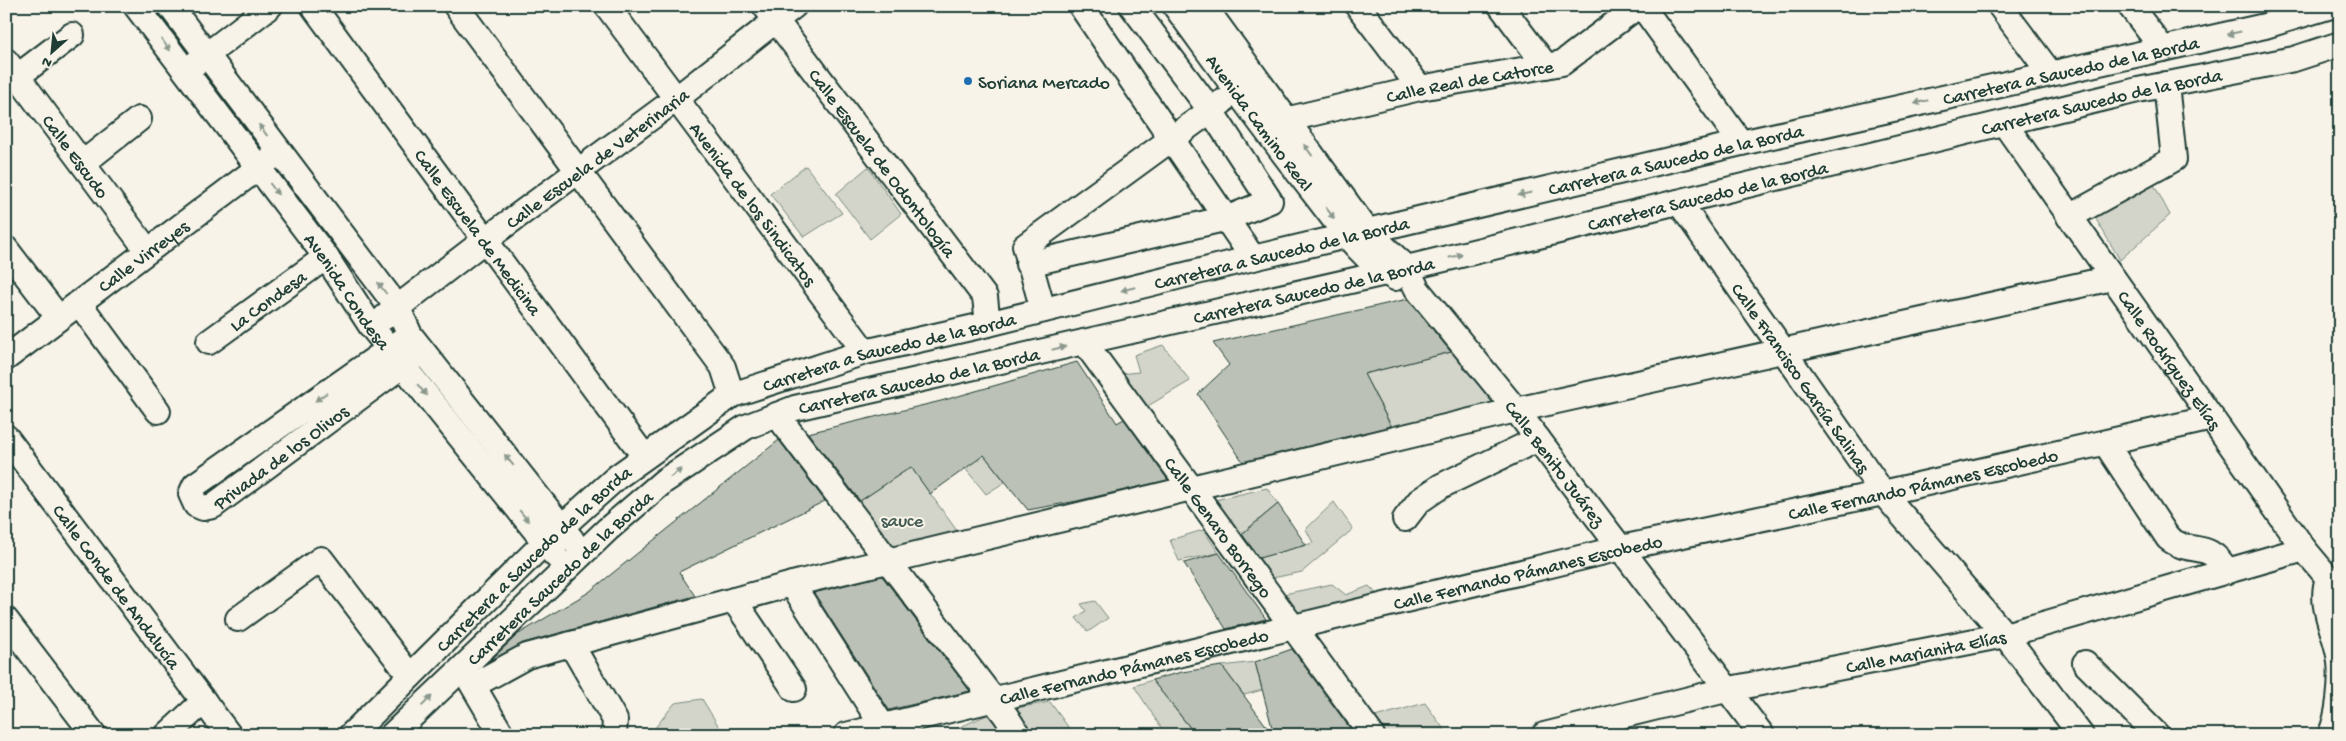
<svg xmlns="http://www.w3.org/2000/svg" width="2346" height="741" font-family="'Gochi Hand',sans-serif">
  <rect width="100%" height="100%" fill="#f7f3e8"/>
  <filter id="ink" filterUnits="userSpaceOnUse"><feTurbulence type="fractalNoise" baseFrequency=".02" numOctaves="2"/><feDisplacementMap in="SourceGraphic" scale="10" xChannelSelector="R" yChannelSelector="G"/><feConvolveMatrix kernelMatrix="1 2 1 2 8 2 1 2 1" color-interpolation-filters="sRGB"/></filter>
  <g filter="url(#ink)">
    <!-- green -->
    <g fill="#d3d5ca" stroke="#79897f">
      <polygon points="806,166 842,213 804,237 770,194"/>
      <polygon points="868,167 901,214 870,239 836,194"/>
      <polygon points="2152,181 2170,215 2120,260 2093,214"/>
      <polygon points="1163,345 1190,381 1136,413 1108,375 1139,372 1134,355"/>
      <polygon points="1456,351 1504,412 1398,438 1364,374"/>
      <polygon points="984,455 1005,482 986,494 964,467"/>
      <polygon points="911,467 965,542 888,561 848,509"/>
      <polygon points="1267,488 1278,504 1240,535 1215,500"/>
      <polygon points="1334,502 1353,529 1302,572 1272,578 1258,558 1313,543 1306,529"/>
      <polygon points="1203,530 1219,553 1179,561 1170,540"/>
      <polygon points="1332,584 1346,595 1369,586 1386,604 1293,627 1284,594"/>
      <polygon points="1095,601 1108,618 1088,632 1076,618 1086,611 1081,604"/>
      <polygon points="1255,662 1262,690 1244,695 1222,666"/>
      <polygon points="1152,680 1194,733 1195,735 1166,735 1134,686"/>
      <polygon points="702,699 724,735 657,735 654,729 675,703"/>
      <polygon points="1050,702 1074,735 1027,735 1011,709"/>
      <polygon points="1425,703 1448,735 1387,735 1375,717"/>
      <polygon points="989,714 1004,735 961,735 958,728"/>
    </g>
    <!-- building -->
    <g fill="#bbc1b6" stroke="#1f3d34">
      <polygon points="1408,299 1451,352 1364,374 1391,426 1243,462 1198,394 1229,365 1213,343"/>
      <polygon points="1077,362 1117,423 1124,419 1168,480 1077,501 1028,510 984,455 930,494 911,467 860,501 808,433 941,401"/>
      <polygon points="779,440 825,501 679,572 695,596 523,643 490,661 517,635 589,592"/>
      <polygon points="1278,504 1306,545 1259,558 1242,534"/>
      <polygon points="1219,553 1266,619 1226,629 1184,563"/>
      <polygon points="882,576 970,691 889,710 814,593"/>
      <polygon points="1292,649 1355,735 1274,735 1255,662"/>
      <polygon points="1222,666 1273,735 1196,735 1152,680 1182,672"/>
    </g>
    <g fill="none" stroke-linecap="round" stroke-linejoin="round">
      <!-- minor casing -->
      <g stroke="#1f3d34" stroke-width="28">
        <g id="minor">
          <path id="s1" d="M136 6 326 257 371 326 555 555"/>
          <polyline points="170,6 398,308 410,335 572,540"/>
          <path id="s2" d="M313 6 644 456"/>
          <polyline points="456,6 723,367 732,395"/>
          <path id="s3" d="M607 6 865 352"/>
          <path id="s4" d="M765 6 985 297 988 324"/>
          <polyline points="1081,6 1253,258"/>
          <path id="s5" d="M1175 6C1221 69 1266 132 1314 193 1336 221 1363 262 1395 278"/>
          <path id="s6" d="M1204 6 1368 232 1407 268 1417 289 1516 410 1762 735"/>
          <polyline points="1358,6 1420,88"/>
          <polyline points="1501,6 1546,66"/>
          <polyline points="1642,6 1741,143"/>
          <polyline points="2000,6 2050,73"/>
          <polyline points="2130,6 2163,49"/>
          <path id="s7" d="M6 61 147 250"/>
          <polyline points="196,63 270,6"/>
          <polyline points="18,76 72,35"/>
          <path id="s8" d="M1285 120 1420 88 1562 63 1638 6"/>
          <path id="s9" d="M2004 123 2304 549 2340 592"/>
          <polyline points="83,163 139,119"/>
          <path id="s10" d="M1679 202 1883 493 2005 635 2081 735"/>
          <polyline points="2069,217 2174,159 2166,84"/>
          <polyline points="6,249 58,317"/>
          <polyline points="1028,264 1228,218 1270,201 1211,111 1132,6"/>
          <polyline points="79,303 158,411"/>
          <polyline points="1043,310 1025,246 1222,102"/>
          <path id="s11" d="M385 317 485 240 676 99 794 6"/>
          <path id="s12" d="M402 340 195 485 191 494 196 505 203 508 213 506 415 356"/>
          <path id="s13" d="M209 342 326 257"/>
          <path id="s14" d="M1084 342 1372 735"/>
          <path id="s15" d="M6 358 270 159"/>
          <polyline points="777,415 1006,716 1018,735"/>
          <path id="s16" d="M6 437 229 735"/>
          <path d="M2106 444 2168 538C2192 557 2207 538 2227 571"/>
          <polyline points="1405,519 1419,501 1441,486 1538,439"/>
          <path d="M2328 578C2318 608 2337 632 2340 662 2342 681 2339 718 2330 735"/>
          <polyline points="792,584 882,725"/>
          <polyline points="734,600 794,689"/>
          <polyline points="238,619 321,559 410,676"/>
          <polyline points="6,620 94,735"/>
          <polyline points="571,644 615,720 614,735"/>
          <polyline points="2085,663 2157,735"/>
          <polyline points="465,672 502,735"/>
          <polyline points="474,685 527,656 800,582 1516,410 2112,278"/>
          <polyline points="167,735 204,701"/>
          <path id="s17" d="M351 735 545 542 617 477 732 395 865 352 988 324 1253 258 1741 143 2265 26 2331 6"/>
          <path id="s18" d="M392 735 608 529 664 481 746 427 795 408 1407 268 2138 90 2294 59 2340 44"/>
          <path id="s19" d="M846 735 1621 548 1883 493 2212 418"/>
          <path id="s20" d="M1544 735 1730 689 2005 635 2304 549"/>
        </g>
      </g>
      <!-- minor -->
      <use href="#minor" stroke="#f7f3e8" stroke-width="24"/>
    </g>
    <!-- one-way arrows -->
    <defs><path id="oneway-solid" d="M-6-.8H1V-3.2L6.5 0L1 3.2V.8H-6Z" transform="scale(1.25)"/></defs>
    <g fill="#8b988e">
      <use href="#oneway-solid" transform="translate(2234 33) rotate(168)"/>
      <use href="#oneway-solid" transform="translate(166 45) rotate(53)"/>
      <use href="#oneway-solid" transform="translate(1921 102) rotate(167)"/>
      <use href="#oneway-solid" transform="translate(263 130) rotate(-126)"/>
      <use href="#oneway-solid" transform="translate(1308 150) rotate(-126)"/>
      <use href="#oneway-solid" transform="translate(274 189) rotate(53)"/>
      <use href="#oneway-solid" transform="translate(1525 194) rotate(167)"/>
      <use href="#oneway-solid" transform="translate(1330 213) rotate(52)"/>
      <use href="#oneway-solid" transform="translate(1456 256) rotate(-14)"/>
      <use href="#oneway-solid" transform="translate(382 288) rotate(-127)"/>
      <use href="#oneway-solid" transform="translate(1128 289) rotate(166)"/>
      <use href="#oneway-solid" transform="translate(1059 348) rotate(-13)"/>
      <use href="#oneway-solid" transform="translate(422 390) rotate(51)"/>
      <use href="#oneway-solid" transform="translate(321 397) rotate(145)"/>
      <use href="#oneway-solid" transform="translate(509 460) rotate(-129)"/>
      <use href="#oneway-solid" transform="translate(676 473) rotate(-35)"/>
      <use href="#oneway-solid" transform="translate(524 516) rotate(51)"/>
      <use href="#oneway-solid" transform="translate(427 701) rotate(-44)"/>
    </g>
  </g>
  <!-- markers -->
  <circle fill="#1f6fb2" stroke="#f7f3e8" stroke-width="2" cx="968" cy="81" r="5"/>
  <g text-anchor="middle" stroke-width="4" stroke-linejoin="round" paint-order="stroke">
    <!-- street labels -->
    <g font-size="19" fill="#1f3d34" stroke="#f7f3e8">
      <text dy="7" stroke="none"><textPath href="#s17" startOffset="1890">Carretera a Saucedo de la Borda</textPath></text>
      <text dy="7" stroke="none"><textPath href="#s8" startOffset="189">Calle Real de Catorce</textPath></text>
      <text dy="7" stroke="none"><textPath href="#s18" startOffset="1865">Carretera Saucedo de la Borda</textPath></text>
      <text dy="7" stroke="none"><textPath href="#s5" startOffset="144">Avenida Camino Real</textPath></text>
      <text dy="7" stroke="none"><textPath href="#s7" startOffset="118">Calle Escudo</textPath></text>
      <text dy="7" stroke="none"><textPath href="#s11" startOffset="265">Calle Escuela de Veterinaria</textPath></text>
      <text dy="7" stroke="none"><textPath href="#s17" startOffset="1485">Carretera a Saucedo de la Borda</textPath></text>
      <text dy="7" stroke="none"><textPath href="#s4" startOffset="196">Calle Escuela de Odontología</textPath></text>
      <text dy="7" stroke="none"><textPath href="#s18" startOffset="1460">Carretera Saucedo de la Borda</textPath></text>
      <text dy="7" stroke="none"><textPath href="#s3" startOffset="246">Avenida de los Sindicatos</textPath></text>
      <text dy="7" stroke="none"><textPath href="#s2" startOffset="280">Calle Escuela de Medicina</textPath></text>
      <text dy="7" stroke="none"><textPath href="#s17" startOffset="1080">Carretera a Saucedo de la Borda</textPath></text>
      <text dy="7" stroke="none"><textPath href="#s15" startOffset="171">Calle Virreyes</textPath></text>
      <text dy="7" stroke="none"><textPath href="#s18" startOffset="1055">Carretera Saucedo de la Borda</textPath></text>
      <text dy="7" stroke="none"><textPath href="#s1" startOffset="355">Avenida Condesa</textPath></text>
      <text dy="7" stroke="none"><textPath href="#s13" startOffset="72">La Condesa</textPath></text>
      <text dy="7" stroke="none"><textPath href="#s17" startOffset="675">Carretera a Saucedo de la Borda</textPath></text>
      <text dy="7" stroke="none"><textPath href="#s9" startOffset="289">Calle Rodríguez Elías</textPath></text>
      <text dy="7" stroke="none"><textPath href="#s10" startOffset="214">Calle Francisco García Salinas</textPath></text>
      <text dy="7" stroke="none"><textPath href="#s18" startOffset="650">Carretera Saucedo de la Borda</textPath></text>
      <text dy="7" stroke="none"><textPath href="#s12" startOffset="376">Privada de los Olivos</textPath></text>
      <text dy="7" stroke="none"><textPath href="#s6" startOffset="578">Calle Benito Juárez</textPath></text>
      <text dy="7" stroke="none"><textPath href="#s19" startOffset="1106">Calle Fernando Pámanes Escobedo</textPath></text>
      <text dy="7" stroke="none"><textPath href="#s14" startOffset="229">Calle Genaro Borrego</textPath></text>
      <text dy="7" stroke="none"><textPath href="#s17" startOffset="254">Carretera a Saucedo de la Borda</textPath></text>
      <text dy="7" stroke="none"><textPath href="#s19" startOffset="701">Calle Fernando Pámanes Escobedo</textPath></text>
      <text dy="7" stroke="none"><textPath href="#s18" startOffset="230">Carretera Saucedo de la Borda</textPath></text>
      <text dy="7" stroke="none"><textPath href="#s16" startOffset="186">Calle Conde de Andalucía</textPath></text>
      <text dy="7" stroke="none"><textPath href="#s20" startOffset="391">Calle Marianita Elías</textPath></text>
      <text dy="7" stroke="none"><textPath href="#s19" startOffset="296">Calle Fernando Pámanes Escobedo</textPath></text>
    </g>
    <!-- poi labels -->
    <g font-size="19" fill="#1f3d34" stroke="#f7f3e8" text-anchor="start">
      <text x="978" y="88">Soriana Mercado</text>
    </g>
    <!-- park labels -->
    <g font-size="19" fill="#435b52" stroke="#f7f3e8">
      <text x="902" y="526">sauce</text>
    </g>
  </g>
  <!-- margin -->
  <rect width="2346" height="741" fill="none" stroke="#f7f3e8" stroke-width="25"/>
  <rect x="12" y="12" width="2321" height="716" fill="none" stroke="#1f3d34" stroke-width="2" filter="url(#ink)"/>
  <!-- north arrow -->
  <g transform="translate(52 52) rotate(207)" stroke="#f7f3e8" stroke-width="4" paint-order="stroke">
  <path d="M0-4L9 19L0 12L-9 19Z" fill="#1f3d34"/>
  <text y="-8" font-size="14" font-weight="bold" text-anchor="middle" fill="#1f3d34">N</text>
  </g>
</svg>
